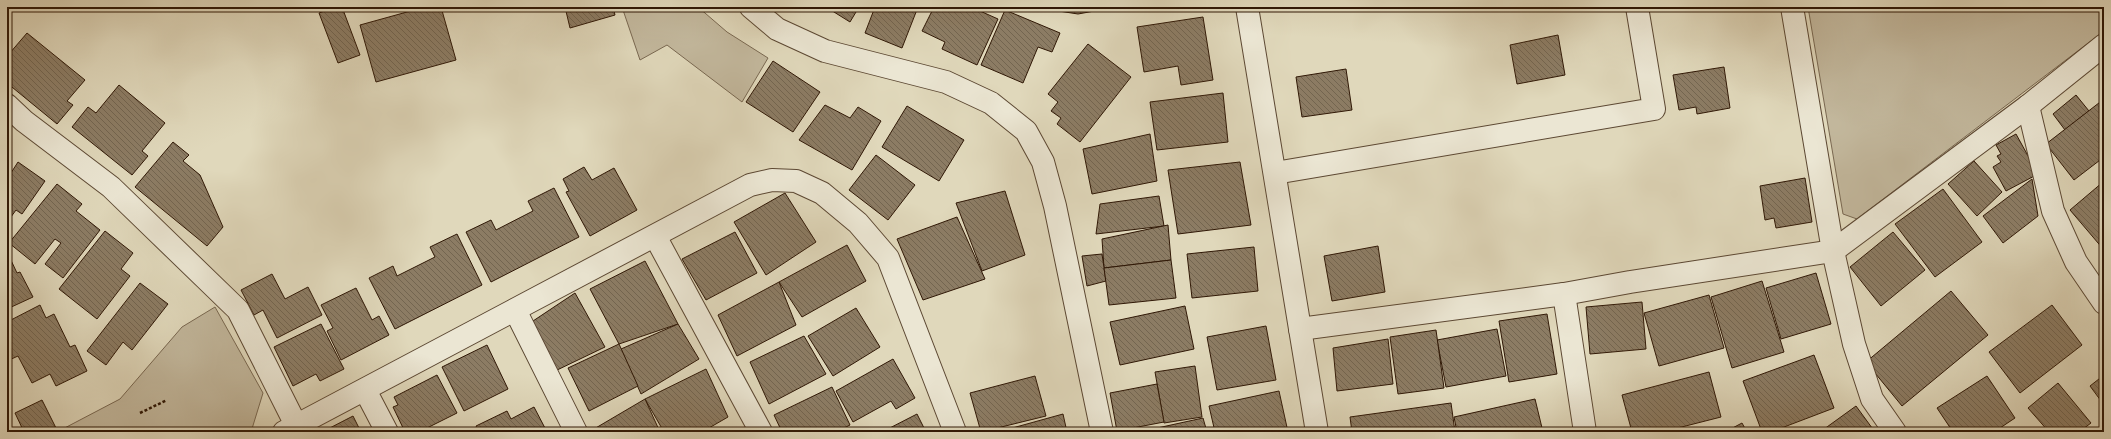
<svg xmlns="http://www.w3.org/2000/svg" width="2111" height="439" font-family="'IM FELL French Canon',serif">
  <defs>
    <pattern id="building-back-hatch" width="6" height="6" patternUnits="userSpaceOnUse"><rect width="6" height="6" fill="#8c7c64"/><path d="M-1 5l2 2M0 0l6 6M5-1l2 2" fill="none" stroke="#736550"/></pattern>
  </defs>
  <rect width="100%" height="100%" fill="#e0d8bb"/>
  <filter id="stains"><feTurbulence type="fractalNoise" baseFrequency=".005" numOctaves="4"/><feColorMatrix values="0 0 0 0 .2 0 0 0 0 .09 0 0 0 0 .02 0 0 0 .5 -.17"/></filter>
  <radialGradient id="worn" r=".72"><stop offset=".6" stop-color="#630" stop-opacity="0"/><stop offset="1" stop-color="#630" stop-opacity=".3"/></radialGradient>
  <!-- park -->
  <g fill="#c2b79c" stroke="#796851">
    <polygon points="622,7 698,7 727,32 768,58 742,102 667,45 640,60"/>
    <polygon points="1808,7 2104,7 2104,31 1857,219 1843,214"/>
    <polygon points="215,307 263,393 251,432 57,432 120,399 182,327"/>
  </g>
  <!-- building -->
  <g fill="url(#building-back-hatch)" stroke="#301806">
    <polygon points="336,7 342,7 360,55 338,63 319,13"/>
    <polygon points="425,7 441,7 456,60 376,82 360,25"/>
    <polygon points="565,7 613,7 615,15 570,28"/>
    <polygon points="826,7 859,7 850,22"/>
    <polygon points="875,7 918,7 902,48 865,33"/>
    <polygon points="934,7 971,7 998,19 977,65 942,49 945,42 922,31"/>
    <polygon points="1033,7 1116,7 1078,14"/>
    <polygon points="1005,10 1060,33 1052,52 1038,47 1023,83 981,65"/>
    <polygon points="1203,17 1213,80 1181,85 1178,66 1144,72 1137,27"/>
    <polygon points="27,33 85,80 67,101 73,105 57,124 7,83 7,52 9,54"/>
    <polygon points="1558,35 1565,75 1517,84 1510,45"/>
    <polygon points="1088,44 1131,77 1080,142 1057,124 1061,118 1051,111 1058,102 1048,94"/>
    <polygon points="773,61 820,92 793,132 746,102"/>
    <polygon points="1724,67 1730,108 1697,114 1696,107 1679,110 1673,75"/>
    <polygon points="1346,69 1352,110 1302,117 1296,77"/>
    <polygon points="119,85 165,123 142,151 148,156 132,175 72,127 88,107 96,113"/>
    <polygon points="1223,93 1228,142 1157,150 1150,102"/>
    <polygon points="2076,95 2089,111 2065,130 2053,114"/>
    <polygon points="2104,99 2104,157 2074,180 2046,144"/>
    <polygon points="825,105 850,118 858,107 881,121 852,170 799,140"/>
    <polygon points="907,106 964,140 939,181 882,147"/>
    <polygon points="1150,134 1157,181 1092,194 1083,149"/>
    <polygon points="2016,134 2038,174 2006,191 1993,167 2001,162 1997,156 2001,154 1996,145"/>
    <polygon points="173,142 189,155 183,161 200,175 223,227 207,246 135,187"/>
    <polygon points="876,155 915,185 888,220 849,190"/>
    <polygon points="1974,161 2002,192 1977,216 1948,184"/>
    <polygon points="18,162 45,181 22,214 16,210 8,221 7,175 9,176"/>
    <polygon points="1240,162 1251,225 1178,234 1168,170"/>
    <polygon points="584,167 592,180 614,168 637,210 590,236 566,192 569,191 563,179"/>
    <polygon points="1805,178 1812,222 1776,228 1774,218 1765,220 1760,186"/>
    <polygon points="2032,179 2038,216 2003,243 1983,216"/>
    <polygon points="2103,182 2104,183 2104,250 2070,210"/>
    <polygon points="57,184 82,204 76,211 100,230 63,278 45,264 61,243 55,239 35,264 9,243"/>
    <polygon points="554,188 579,237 491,282 466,232 491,220 496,230 533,211 528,201"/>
    <polygon points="1943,189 1982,242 1935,277 1895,224"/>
    <polygon points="1005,191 1025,255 982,271 956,203"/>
    <polygon points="785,193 816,242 766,275 734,222"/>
    <polygon points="1159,196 1164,226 1096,234 1100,204"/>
    <polygon points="957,217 985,279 923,300 897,239"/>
    <polygon points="1168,225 1171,260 1104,268 1102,239"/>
    <polygon points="105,231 133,253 121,269 130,276 97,319 59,289"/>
    <polygon points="735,232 757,273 706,300 682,259"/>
    <polygon points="1893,232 1925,270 1881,306 1850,267"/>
    <polygon points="457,234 482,285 395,329 369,278 393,266 397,276 435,257 430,247"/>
    <polygon points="847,245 866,281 802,317 779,282"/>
    <polygon points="1378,246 1385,292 1332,301 1324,256"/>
    <polygon points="1254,247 1258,291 1192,298 1187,254"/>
    <polygon points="1102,254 1106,281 1087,286 1082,256"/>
    <polygon points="9,256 17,273 20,272 33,297 7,309 7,257"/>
    <polygon points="1171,260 1176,298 1109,305 1104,268"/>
    <polygon points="645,261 678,324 619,344 590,289"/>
    <polygon points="1816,273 1831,324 1781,339 1766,288"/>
    <polygon points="272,274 285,299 308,287 322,315 277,338 263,310 254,315 241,290"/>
    <polygon points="1762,281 1784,352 1732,368 1711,297"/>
    <polygon points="779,282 796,325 737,356 718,315"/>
    <polygon points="140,283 168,304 132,350 123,342 106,365 87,351"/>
    <polygon points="356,288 372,320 379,316 389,335 341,360 327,331 333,328 321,305"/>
    <polygon points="1951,291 1988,335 1902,406 1866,362"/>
    <polygon points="575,293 605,347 555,371 533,321"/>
    <polygon points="1709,295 1724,348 1659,366 1644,313"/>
    <polygon points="1642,302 1646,349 1590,354 1586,307"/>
    <polygon points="40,305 46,318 54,314 70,347 75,345 87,371 56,386 50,374 32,383 18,356 7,361 7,322"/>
    <polygon points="2052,305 2082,345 2020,393 1989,352"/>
    <polygon points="1185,306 1194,349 1120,365 1110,322"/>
    <polygon points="856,308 880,347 833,376 808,336"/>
    <polygon points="1547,314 1557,374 1509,382 1499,321"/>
    <polygon points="321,324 344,369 320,381 316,374 293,386 274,347"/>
    <polygon points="678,324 699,359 641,394 621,349"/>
    <polygon points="1266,326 1276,380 1217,390 1207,337"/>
    <polygon points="1497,329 1506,376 1446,387 1437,340"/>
    <polygon points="1436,330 1444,388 1398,394 1390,337"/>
    <polygon points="804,336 826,374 769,404 750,362"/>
    <polygon points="1388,339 1393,384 1337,391 1333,348"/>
    <polygon points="619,344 638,386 589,411 568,368"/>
    <polygon points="487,345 508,389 464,411 442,367"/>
    <polygon points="1814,355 1834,408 1771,432 1762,432 1743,381"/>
    <polygon points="893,359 915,398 896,409 891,401 853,422 836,391"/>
    <polygon points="1195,366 1202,417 1164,423 1155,372"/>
    <polygon points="706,369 728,417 702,432 664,432 645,399"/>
    <polygon points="1709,372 1721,417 1662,432 1632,432 1622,395"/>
    <polygon points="437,375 457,413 419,432 405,432 393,407 398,405 394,397"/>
    <polygon points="2104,375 2104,405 2090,386"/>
    <polygon points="1035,376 1046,416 981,432 970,393"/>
    <polygon points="1987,376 2015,418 1994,432 1953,432 1937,408"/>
    <polygon points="2058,383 2091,423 2079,432 2049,432 2028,408"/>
    <polygon points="1157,384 1164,422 1117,431 1110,393"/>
    <polygon points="832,387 850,425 836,432 782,432 774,415"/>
    <polygon points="1279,391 1288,432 1215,432 1209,406"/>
    <polygon points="645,399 660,432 596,432 594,429"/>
    <polygon points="1535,399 1543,432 1457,432 1454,417"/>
    <polygon points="42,400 57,430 53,432 24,432 15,413"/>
    <polygon points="1451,403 1455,432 1352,432 1350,417"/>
    <polygon points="1856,406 1875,432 1820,432"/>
    <polygon points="534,407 546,430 541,432 479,432 476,426 507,411 511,419"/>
    <polygon points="917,414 926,432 882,432"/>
    <polygon points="1063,414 1067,432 998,432"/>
    <polygon points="353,416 361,432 322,432"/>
    <polygon points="1203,418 1207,432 1139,432"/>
    <polygon points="1742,423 1747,432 1725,432"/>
  </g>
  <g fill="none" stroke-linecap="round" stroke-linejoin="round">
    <!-- minor casing -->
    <g stroke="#5c4833" stroke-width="24">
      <g id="minor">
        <polyline points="751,7 777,29 825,51 946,82 991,103 1026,131 1043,162 1055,206 1102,432"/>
        <polyline points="1247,7 1317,432"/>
        <polyline points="1792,7 1833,251 1854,344 1872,399 1895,432"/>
        <polyline points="7,105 24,121 111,187 238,310 296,425"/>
        <polyline points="2028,106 2053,211 2076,262 2104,303"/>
        <polyline points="1275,173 1654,109 1637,7"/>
        <polyline points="655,236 761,432"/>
        <polyline points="1564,294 1585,432"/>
        <polyline points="515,310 576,432"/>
        <polyline points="1300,329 1564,294 1630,282 1833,251 2028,106 2104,45"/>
        <polyline points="365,390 387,432"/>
        <polyline points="284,432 750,185 772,180 796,181 822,193 858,223 888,258 955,432"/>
      </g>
    </g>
    <!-- path -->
    <polyline stroke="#301806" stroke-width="2.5" stroke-dasharray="3 2" stroke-linecap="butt" points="140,413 167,400"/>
    <!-- minor -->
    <use href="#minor" stroke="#ebe6d3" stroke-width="22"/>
  </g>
  <!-- margin -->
  <rect width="2111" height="439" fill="none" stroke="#e0d8bb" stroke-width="24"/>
  <rect x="8" y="8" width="2095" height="423" fill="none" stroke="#301806" stroke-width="2"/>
  <rect x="12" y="12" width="2087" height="415" fill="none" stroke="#301806"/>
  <rect width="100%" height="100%" filter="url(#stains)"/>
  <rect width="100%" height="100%" fill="url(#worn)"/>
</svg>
